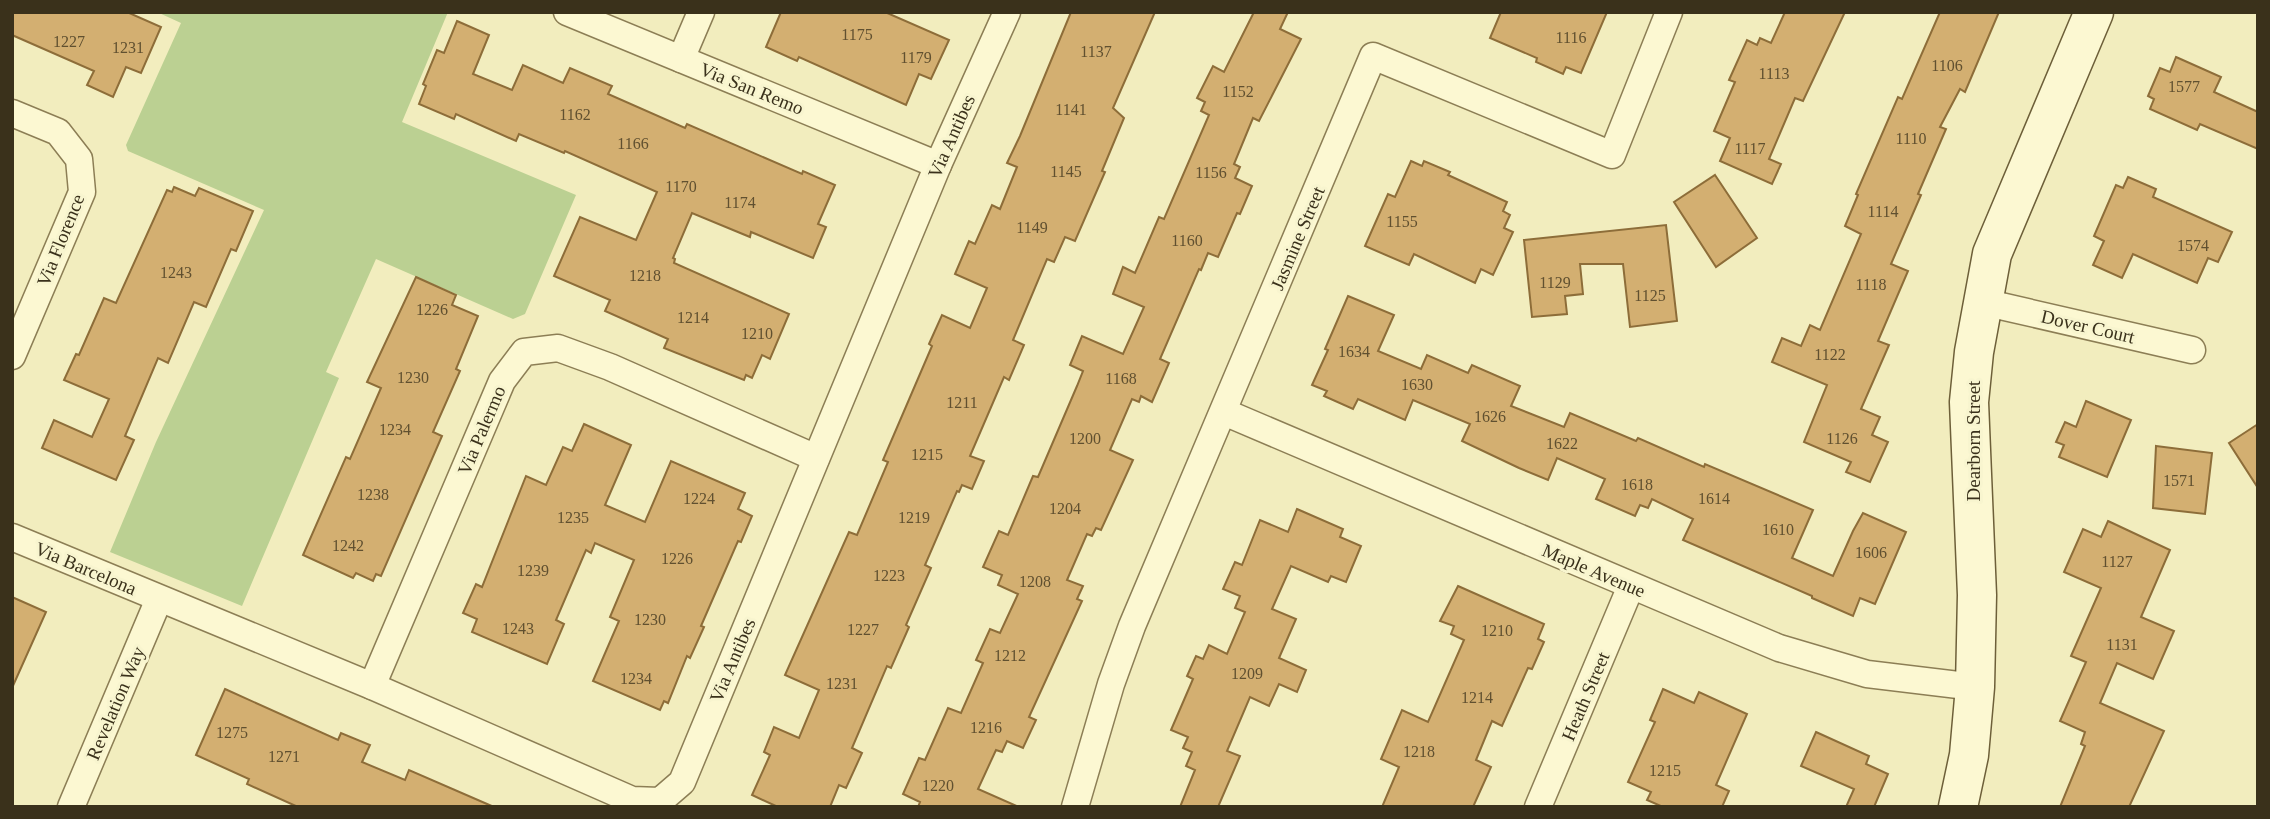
<svg xmlns="http://www.w3.org/2000/svg" width="2270" height="819" font-family="Georgia,serif">
  <rect width="100%" height="100%" fill="#f2edbe"/>
  <!-- green -->
  <polygon fill="#bbd092" points="157,12 448,12 402,122 576,195 525,314 513,319 376,259 326,372 339,378 242,606 110,552 156,442 264,210 128,151 126,145 181,23"/>
  <!-- building -->
  <g fill="#d3af71" stroke="#8d6d39" stroke-width="2">
    <polygon points="12,12 127,12 161,27 141,73 126,67 113,97 87,85 94,71 12,35"/>
    <polygon points="781,12 885,12 949,40 931,79 919,74 906,105 799,57 797,61 766,47"/>
    <polygon points="1071,12 1155,12 1113,108 1124,118 1102,171 1105,172 1075,241 1065,237 1054,262 1047,259 1013,340 1024,345 1009,380 1004,377 970,456 984,461 972,489 962,485 959,492 957,491 925,565 931,568 906,625 909,627 891,668 887,666 852,748 862,753 846,788 839,785 830,807 778,807 752,795 770,755 764,752 774,727 799,738 819,690 785,675 849,532 857,535 888,462 883,460 932,346 929,344 942,315 970,328 987,288 955,274 969,241 975,244 992,205 1000,209 1017,167 1007,163 1020,136"/>
    <polygon points="1254,12 1288,12 1280,29 1301,39 1259,121 1253,118 1234,164 1240,167 1235,178 1252,186 1240,214 1237,213 1218,257 1208,253 1201,270 1199,269 1160,359 1169,363 1152,402 1141,396 1139,402 1132,399 1110,450 1133,460 1101,530 1096,528 1092,536 1087,534 1067,580 1083,586 1077,599 1082,601 1029,717 1036,720 1023,748 1007,741 1002,752 996,750 978,789 1019,807 918,807 920,802 903,794 919,758 925,760 948,708 961,713 983,663 976,660 990,629 1000,633 1018,594 998,585 1002,575 983,567 999,531 1008,535 1033,476 1038,477 1077,386 1083,371 1070,365 1082,336 1123,354 1144,307 1113,294 1123,267 1135,273 1159,217 1164,219 1209,115 1201,111 1205,102 1197,98 1213,66 1224,72"/>
    <polygon points="1501,12 1607,12 1581,73 1566,67 1563,74 1536,62 1537,58 1490,38"/>
    <polygon points="1785,12 1845,12 1803,101 1795,98 1769,159 1781,164 1772,184 1720,161 1730,138 1714,131 1735,82 1729,80 1747,40 1757,45 1760,38 1771,43"/>
    <polygon points="1940,12 1999,12 1965,92 1960,89 1940,127 1946,129 1918,194 1921,195 1891,264 1908,271 1878,341 1889,345 1861,409 1880,417 1872,435 1888,442 1870,482 1846,472 1851,462 1804,442 1827,385 1772,362 1782,338 1801,346 1810,325 1820,330 1861,234 1845,226 1858,195 1856,194 1898,97 1902,99"/>
    <polygon points="457,21 489,35 473,74 512,90 523,65 563,83 570,68 612,86 608,94 685,128 687,124 802,174 803,171 835,185 818,224 826,227 813,258 751,232 750,237 692,213 673,258 675,259 674,263 789,314 770,359 762,355 752,378 746,375 744,380 664,348 668,339 605,311 610,300 554,276 580,217 636,240 657,192 565,151 564,153 519,134 516,141 456,114 454,119 419,104 426,86 423,84 437,50 444,53"/>
    <polygon points="2176,57 2221,77 2214,92 2258,112 2258,149 2200,124 2197,130 2150,109 2154,99 2148,96 2160,68 2170,72"/>
    <polygon points="1411,161 1422,166 1424,161 1450,172 1448,175 1507,202 1503,211 1510,215 1504,228 1513,232 1493,275 1481,269 1475,283 1414,254 1409,265 1365,246 1388,194 1395,197"/>
    <polygon points="1715,175 1757,238 1716,267 1674,202"/>
    <polygon points="2128,177 2156,189 2153,197 2232,232 2218,262 2208,258 2197,283 2133,254 2122,278 2093,265 2104,241 2094,236 2116,185 2123,188"/>
    <polygon points="174,187 195,196 199,188 253,211 236,251 231,249 206,307 194,302 168,363 158,358 125,436 134,440 116,480 42,448 54,420 92,437 109,399 64,380 76,354 79,355 104,298 116,303 167,190 172,192"/>
    <polygon points="1666,225 1677,321 1630,327 1623,264 1580,264 1583,294 1565,296 1567,314 1532,317 1524,240"/>
    <polygon points="416,277 456,295 452,305 478,316 456,369 460,371 433,432 442,436 381,576 376,574 373,581 356,573 353,578 303,555 346,457 350,459 381,388 367,382"/>
    <polygon points="1348,296 1394,315 1378,351 1421,369 1427,355 1468,373 1472,365 1520,386 1511,406 1564,427 1570,413 1636,441 1638,438 1704,467 1705,464 1813,510 1792,558 1833,576 1853,531 1863,513 1906,532 1875,604 1860,598 1853,616 1812,598 1812,596 1683,540 1693,519 1652,499 1648,508 1640,505 1635,516 1596,499 1605,479 1557,458 1548,480 1519,468 1462,441 1470,424 1413,400 1405,420 1358,399 1353,409 1324,396 1327,391 1312,385 1328,350 1325,349"/>
    <polygon points="2086,401 2131,420 2107,477 2059,457 2064,445 2056,442 2065,422 2076,427"/>
    <polygon points="584,424 631,445 605,505 645,522 671,461 745,493 738,509 752,516 741,542 738,541 701,626 704,627 690,658 687,656 668,703 664,701 660,710 593,681 619,621 610,617 634,560 595,543 591,553 586,550 556,620 564,624 547,664 472,632 477,619 463,613 476,584 482,587 526,476 546,485 563,447 572,451"/>
    <polygon points="2258,424 2258,488 2229,443"/>
    <polygon points="2156,446 2212,453 2205,514 2153,508"/>
    <polygon points="1297,509 1343,529 1340,537 1361,546 1346,582 1331,576 1328,582 1291,566 1272,609 1296,619 1279,658 1306,670 1297,692 1279,684 1269,706 1250,697 1227,751 1240,756 1218,807 1180,807 1195,770 1186,766 1192,752 1183,748 1188,737 1171,730 1190,686 1193,679 1187,676 1196,656 1203,659 1209,645 1227,654 1245,612 1235,608 1240,596 1223,589 1235,562 1242,565 1260,520 1288,532"/>
    <polygon points="2108,521 2170,550 2141,617 2174,631 2153,679 2117,663 2100,703 2164,731 2129,807 2060,807 2085,746 2081,744 2085,732 2060,721 2086,662 2071,656 2101,588 2064,572 2083,529 2101,537"/>
    <polygon points="1458,586 1544,624 1538,639 1544,642 1532,669 1528,668 1502,726 1492,721 1476,760 1491,767 1473,807 1382,807 1399,767 1381,759 1402,710 1428,722 1464,640 1451,634 1454,626 1440,621"/>
    <polygon points="12,597 46,612 12,688"/>
    <polygon points="225,689 338,740 341,733 370,745 362,762 405,780 409,770 494,807 298,807 247,784 249,779 196,755"/>
    <polygon points="1663,689 1694,703 1699,692 1747,714 1716,785 1729,791 1722,807 1663,807 1647,800 1651,792 1628,782 1655,722 1650,720"/>
    <polygon points="1816,732 1869,756 1866,764 1888,774 1874,807 1846,807 1854,789 1801,766"/>
  </g>
  <g fill="none" stroke-linecap="round" stroke-linejoin="round">
    <!-- street casing -->
    <g stroke="#8c7e55" stroke-width="29">
      <g id="street">
        <polyline points="567,12 938,165"/>
        <polyline points="681,59 701,12"/>
        <polyline points="12,113 58,132 79,159 82,192 12,356"/>
        <polyline points="1983,302 2192,350"/>
        <polyline points="1224,412 1779,648 1867,674 1975,687"/>
        <polyline points="12,537 372,686 632,800 660,801 682,782 938,165 1007,12"/>
        <polyline points="372,686 502,381 524,352 558,348 610,367 816,458"/>
        <polyline points="71,807 159,599"/>
        <polyline points="1075,807 1111,684 1132,626 1373,56 1612,155 1669,12"/>
        <polyline points="1538,807 1631,586"/>
      </g>
    </g>
    <!-- secondary casing -->
    <g stroke="#6d5f39" stroke-width="41">
      <polyline id="secondary" points="1958,807 1969,755 1975,687 1977,595 1969,402 1974,352 1992,254 2094,12"/>
    </g>
    <!-- street -->
    <use href="#street" stroke="#fcf8d2" stroke-width="26"/>
    <!-- secondary -->
    <use href="#secondary" stroke="#fcf8d2" stroke-width="38"/>
  </g>
  <g text-anchor="middle" stroke-width="6" stroke-linejoin="round" paint-order="stroke">
    <!-- number labels -->
    <g font-size="16" fill="#605030">
      <text x="857" y="40">1175</text>
      <text x="1571" y="43">1116</text>
      <text x="69" y="47">1227</text>
      <text x="128" y="53">1231</text>
      <text x="1096" y="57">1137</text>
      <text x="916" y="63">1179</text>
      <text x="1947" y="71">1106</text>
      <text x="1774" y="79">1113</text>
      <text x="2184" y="92">1577</text>
      <text x="1238" y="97">1152</text>
      <text x="1071" y="115">1141</text>
      <text x="575" y="120">1162</text>
      <text x="1911" y="144">1110</text>
      <text x="633" y="149">1166</text>
      <text x="1750" y="154">1117</text>
      <text x="1066" y="177">1145</text>
      <text x="1211" y="178">1156</text>
      <text x="681" y="192">1170</text>
      <text x="740" y="208">1174</text>
      <text x="1883" y="217">1114</text>
      <text x="1402" y="227">1155</text>
      <text x="1032" y="233">1149</text>
      <text x="1187" y="246">1160</text>
      <text x="2193" y="251">1574</text>
      <text x="176" y="278">1243</text>
      <text x="645" y="281">1218</text>
      <text x="1555" y="288">1129</text>
      <text x="1871" y="290">1118</text>
      <text x="1650" y="301">1125</text>
      <text x="432" y="315">1226</text>
      <text x="693" y="323">1214</text>
      <text x="757" y="339">1210</text>
      <text x="1354" y="357">1634</text>
      <text x="1830" y="360">1122</text>
      <text x="413" y="383">1230</text>
      <text x="1121" y="384">1168</text>
      <text x="1417" y="390">1630</text>
      <text x="962" y="408">1211</text>
      <text x="1490" y="422">1626</text>
      <text x="395" y="435">1234</text>
      <text x="1085" y="444">1200</text>
      <text x="1842" y="444">1126</text>
      <text x="1562" y="449">1622</text>
      <text x="927" y="460">1215</text>
      <text x="2179" y="486">1571</text>
      <text x="1637" y="490">1618</text>
      <text x="373" y="500">1238</text>
      <text x="699" y="504">1224</text>
      <text x="1714" y="504">1614</text>
      <text x="1065" y="514">1204</text>
      <text x="573" y="523">1235</text>
      <text x="914" y="523">1219</text>
      <text x="1778" y="535">1610</text>
      <text x="348" y="551">1242</text>
      <text x="1871" y="558">1606</text>
      <text x="677" y="564">1226</text>
      <text x="2117" y="567">1127</text>
      <text x="533" y="576">1239</text>
      <text x="889" y="581">1223</text>
      <text x="1035" y="587">1208</text>
      <text x="650" y="625">1230</text>
      <text x="518" y="634">1243</text>
      <text x="863" y="635">1227</text>
      <text x="1497" y="636">1210</text>
      <text x="2122" y="650">1131</text>
      <text x="1010" y="661">1212</text>
      <text x="1247" y="679">1209</text>
      <text x="636" y="684">1234</text>
      <text x="842" y="689">1231</text>
      <text x="1477" y="703">1214</text>
      <text x="986" y="733">1216</text>
      <text x="232" y="738">1275</text>
      <text x="1419" y="757">1218</text>
      <text x="284" y="762">1271</text>
      <text x="1665" y="776">1215</text>
      <text x="938" y="791">1220</text>
    </g>
    <!-- street labels -->
    <g font-size="19" fill="#3a311b" stroke="#f8f5cf">
      <text transform="translate(752 88) rotate(22)" y="7">Via San Remo</text>
      <text transform="translate(951 136) rotate(-66)" y="7">Via Antibes</text>
      <text transform="translate(1297 238) rotate(-67)" y="7">Jasmine Street</text>
      <text transform="translate(60 240) rotate(-68)" y="7">Via Florence</text>
      <text transform="translate(2088 326) rotate(13)" y="7">Dover Court</text>
      <text transform="translate(481 430) rotate(-67)" y="7">Via Palermo</text>
      <text transform="translate(1973 441) rotate(-90)" y="7">Dearborn Street</text>
      <text transform="translate(86 568) rotate(23)" y="7">Via Barcelona</text>
      <text transform="translate(1594 570) rotate(23)" y="7">Maple Avenue</text>
      <text transform="translate(732 660) rotate(-67)" y="7">Via Antibes</text>
      <text transform="translate(1585 696) rotate(-67)" y="7">Heath Street</text>
      <text transform="translate(115 703) rotate(-67)" y="7">Revelation Way</text>
    </g>
  </g>
  <!-- border -->
  <rect width="2270" height="819" fill="none" stroke="#3a311b" stroke-width="28"/>
</svg>
